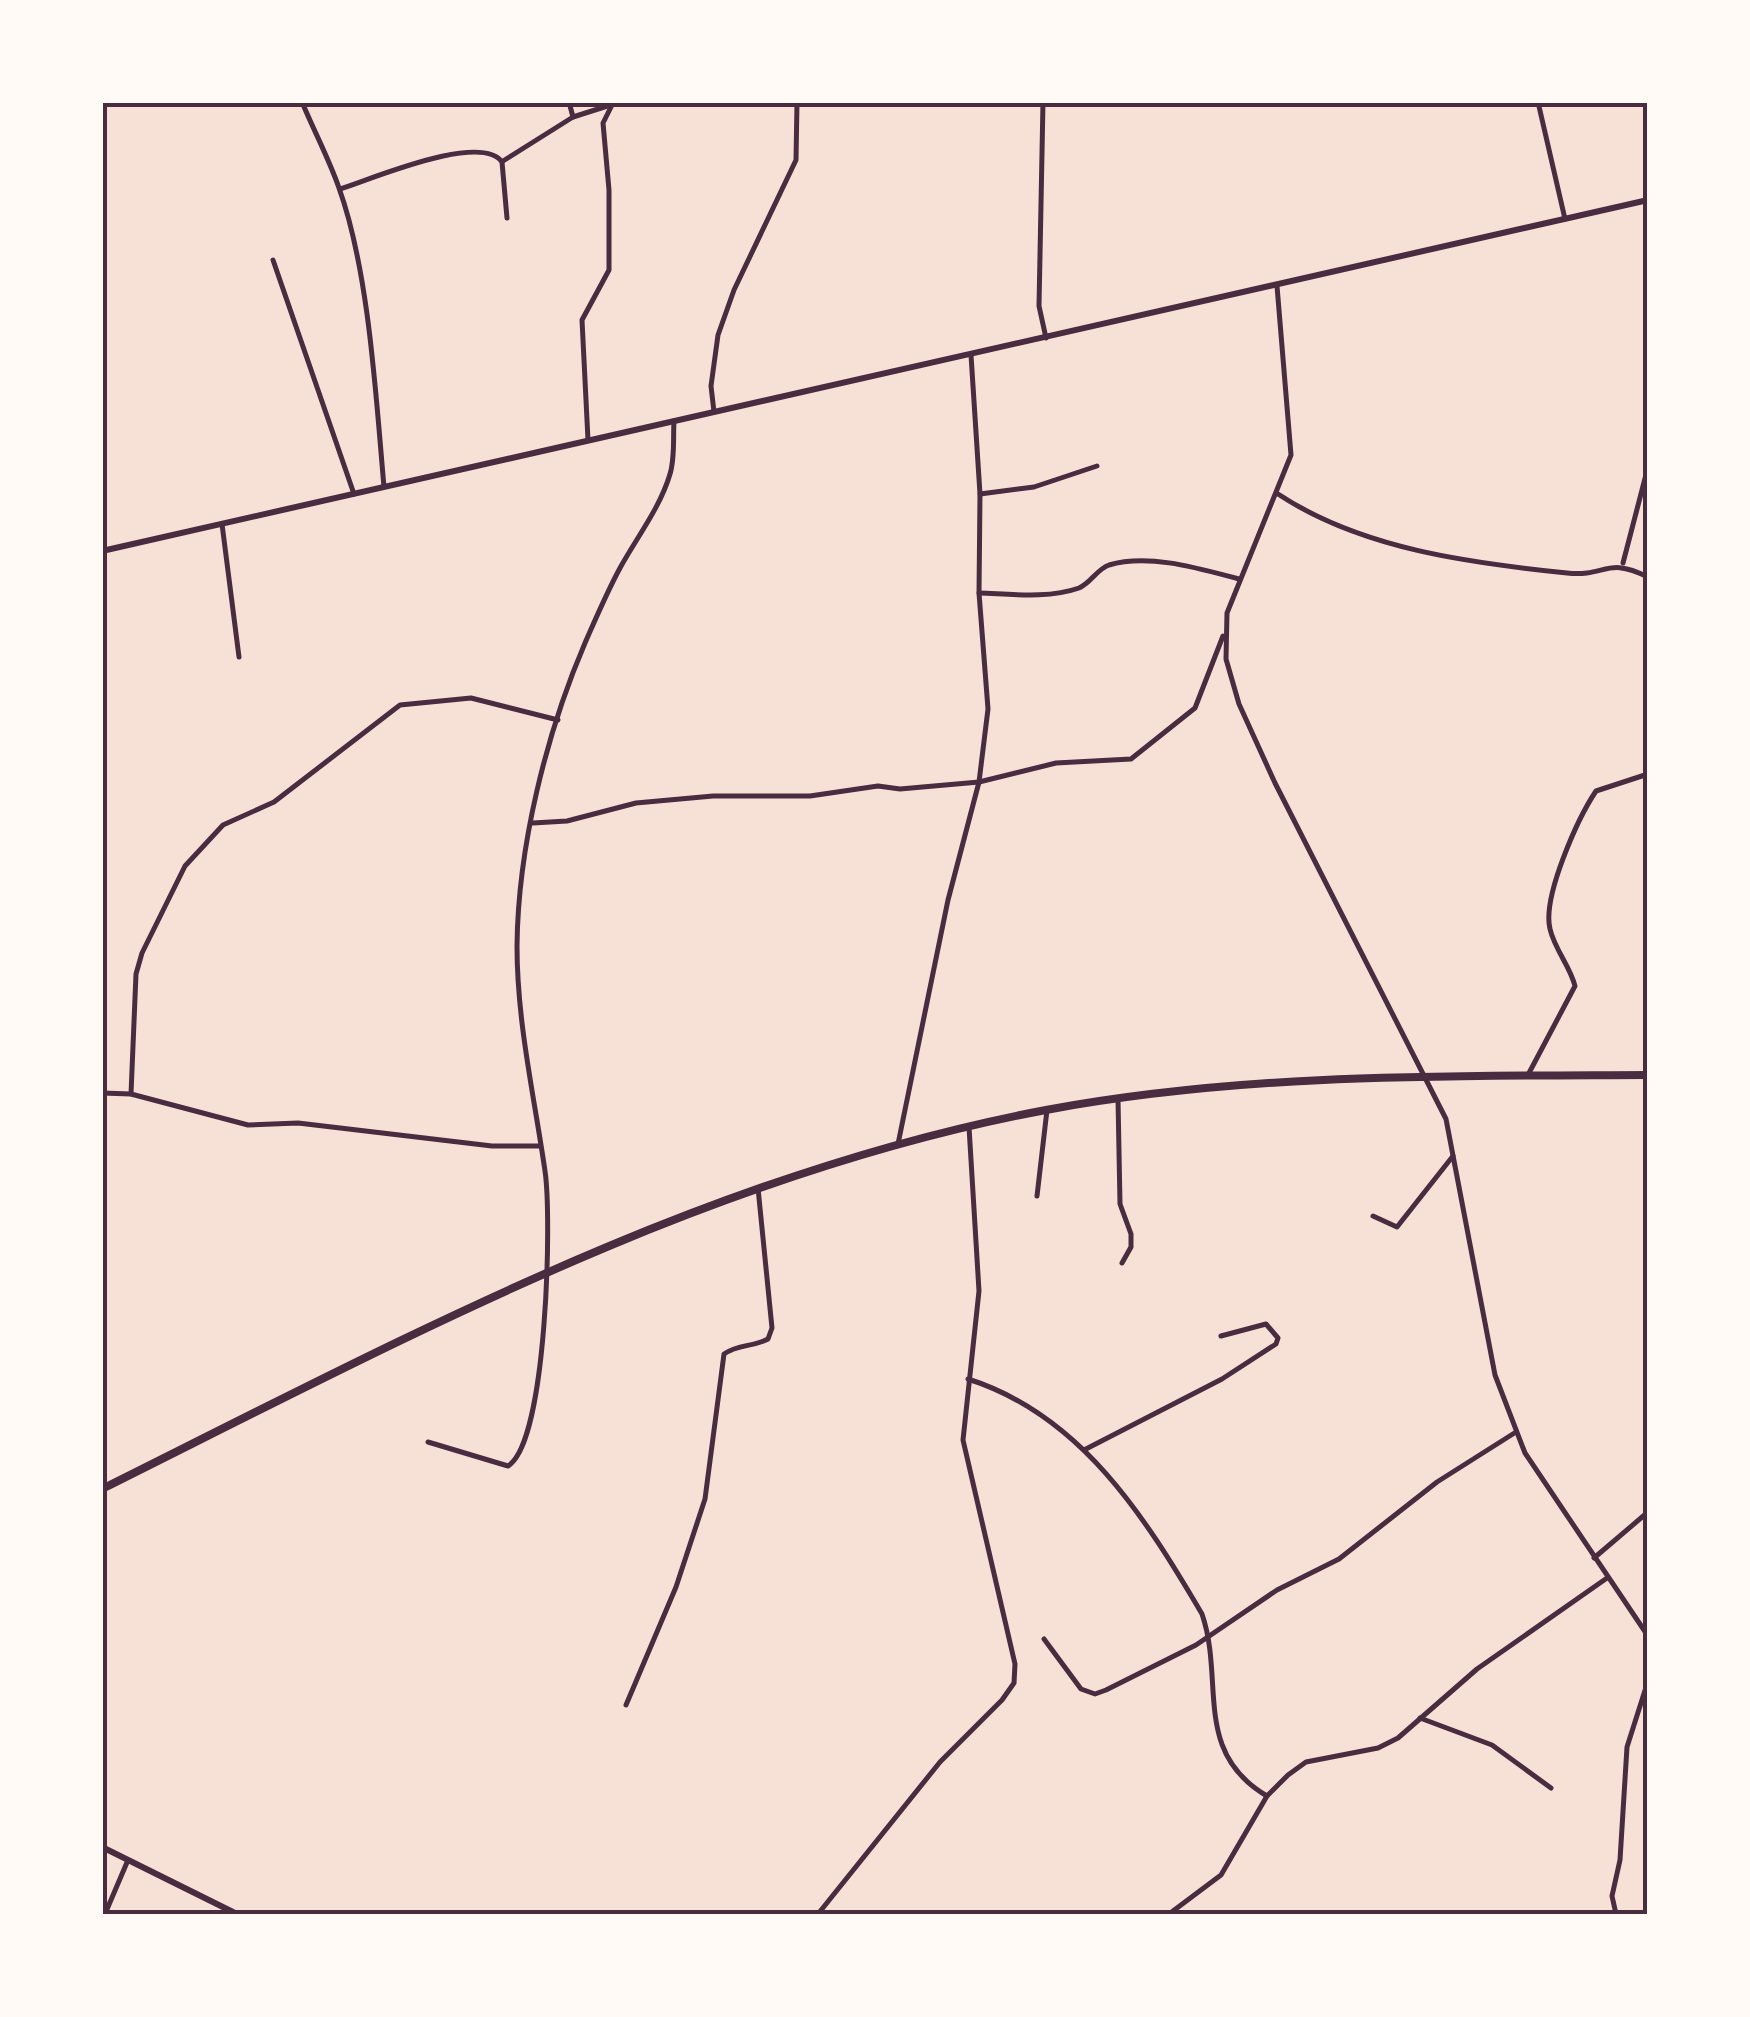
<svg xmlns="http://www.w3.org/2000/svg" width="1750" height="2017" font-family="'Noto Sans',sans-serif">
  <rect width="100%" height="100%" fill="#f7e1d7"/>
  <g fill="none" stroke-linecap="round" stroke-linejoin="round">
    <!-- minor -->
    <g stroke="#4a2c40" stroke-width="5">
      <path d="M302 102C314 131 329 159 339 188 369 271 376 398 384 487"/>
      <polyline points="569,102 573,117"/>
      <polyline points="1043,102 1039,306 1046,338"/>
      <polyline points="1538,102 1565,219"/>
      <polyline points="503,161 573,117 620,102"/>
      <path d="M340 189C372 179 481 132 502 162L507 218"/>
      <polyline points="273,260 354,494"/>
      <polyline points="1277,286 1291,455 1227,613 1226,659 1239,704 1275,783 1446,1119 1495,1375 1525,1453 1648,1636"/>
      <polyline points="714,412 711,386 718,335 734,290 796,160 797,102"/>
      <polyline points="588,440 582,320 609,270 609,190 603,123 611,107"/>
      <polyline points="980,494 1034,487 1097,466"/>
      <path d="M1278 494C1361 549 1470 563 1567 573 1607 577 1606 556 1648 577"/>
      <polyline points="222,524 239,657"/>
      <polyline points="1623,563 1648,467"/>
      <path d="M979 593C1010 594 1048 599 1079 588 1091 583 1097 569 1109 565 1149 553 1201 569 1239 579"/>
      <polyline points="533,823 567,821 636,803 713,796 810,796 878,786 900,789 979,782 1056,763 1131,759 1195,708 1223,636"/>
      <path d="M1529 1073 1575 986C1570 966 1555 950 1550 929 1542 897 1578 818 1596 791L1648 774"/>
      <polyline points="102,1093 131,1094 248,1125 298,1123 492,1146 539,1146"/>
      <polyline points="131,1094 136,974 142,953 185,866 223,825 274,802 400,705 471,698 558,720"/>
      <polyline points="1118,1099 1120,1204 1131,1234 1131,1247 1122,1263"/>
      <polyline points="898,1144 948,900 979,782 988,709 979,593 980,494 971,355"/>
      <polyline points="1037,1196 1047,1110"/>
      <polyline points="1373,1216 1397,1227 1453,1156"/>
      <path d="M968 1379C1081 1415 1145 1517 1202 1614 1225 1681 1192 1752 1267 1796"/>
      <path d="M428 1442 508 1466C547 1442 552 1218 545 1171 534 1095 517 1022 517 946 518 847 546 734 585 643 596 618 607 592 620 568 637 537 660 508 670 474 675 458 673 438 674 421"/>
      <polyline points="1084,1450 1222,1379 1276,1344 1278,1338 1266,1324 1221,1336"/>
      <polyline points="1594,1558 1648,1512"/>
      <polyline points="1044,1639 1081,1689 1095,1694 1106,1690 1196,1645 1277,1590 1339,1559 1437,1482 1516,1432"/>
      <path d="M626 1705 676 1587 705 1499 724 1354C738 1344 753 1347 768 1339L772 1328 758 1188"/>
      <polyline points="1420,1718 1492,1745 1551,1788"/>
      <polyline points="105,1914 128,1860"/>
      <polyline points="818,1914 940,1762 1002,1700 1014,1683 1015,1664 963,1440 979,1291 969,1127"/>
      <polyline points="1169,1914 1221,1875 1267,1796 1288,1775 1306,1762 1378,1748 1398,1738 1477,1669 1607,1578"/>
      <polyline points="1616,1914 1612,1896 1620,1860 1627,1747 1648,1681"/>
    </g>
    <!-- secondary -->
    <g stroke="#4a2c40" stroke-width="6">
      <polyline points="102,551 1648,200"/>
      <polyline points="102,1847 237,1914"/>
    </g>
    <!-- primary -->
    <path stroke="#4a2c40" stroke-width="8" d="M102 1489C405 1338 709 1173 1046 1110 1245 1073 1446 1076 1648 1075"/>
  </g>
  <!-- border -->
  <rect width="1750" height="2017" fill="none" stroke="#fffaf5" stroke-width="210"/>
  <rect x="105" y="105" width="1540" height="1807" fill="none" stroke="#4a2c40" stroke-width="4"/>
</svg>
